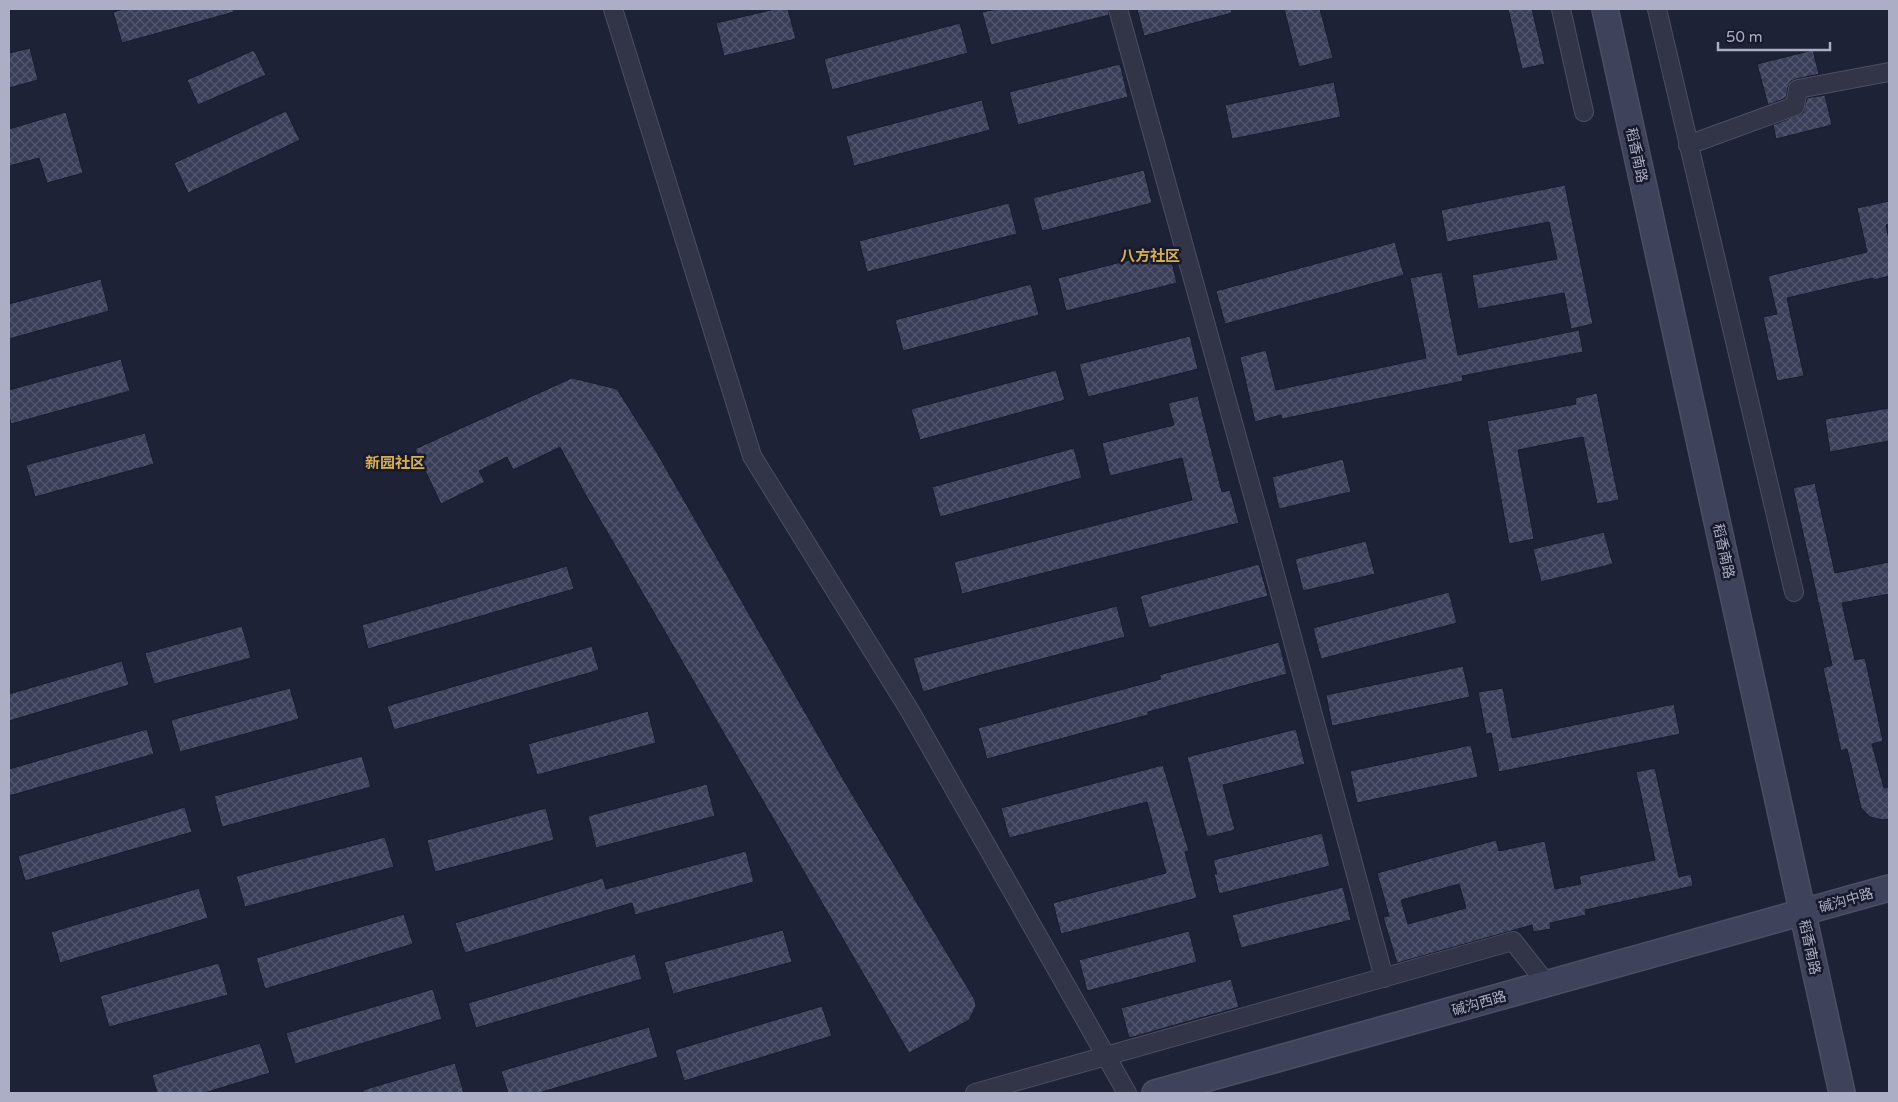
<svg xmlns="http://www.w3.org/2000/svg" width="1898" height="1102" font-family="'Varela Round','Noto Sans SC',sans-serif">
  <defs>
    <pattern id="building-cross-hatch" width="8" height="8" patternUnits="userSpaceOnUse" patternTransform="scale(1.25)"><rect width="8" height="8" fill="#393f58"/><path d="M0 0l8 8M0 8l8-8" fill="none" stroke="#53586e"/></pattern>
  </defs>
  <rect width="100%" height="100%" fill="#1e2237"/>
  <!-- building -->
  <g fill="url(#building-cross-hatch)" stroke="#191c2e" fill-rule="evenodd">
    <polygon points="124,9 234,9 234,12 122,43 113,12"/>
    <polygon points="775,9 788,9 796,39 724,56 716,23"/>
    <polygon points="997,9 1108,9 1109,15 991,45 982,12"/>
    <polygon points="1137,9 1231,9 1232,13 1144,36"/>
    <polygon points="1284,9 1320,9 1333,58 1299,67"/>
    <polygon points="1508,9 1532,9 1545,64 1522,69"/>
    <polygon points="960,23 968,53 832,90 824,59"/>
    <polygon points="30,48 38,80 9,88 9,53"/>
    <polygon points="254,50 266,75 198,105 187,80"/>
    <polygon points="1813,50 1819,74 1796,79 1791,81 1788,87 1786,98 1768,105 1757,64"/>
    <polygon points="1120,64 1128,97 1018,125 1009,92"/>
    <polygon points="1334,82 1341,117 1232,139 1225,105"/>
    <polygon points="1825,95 1832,125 1776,139 1773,125 1803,113 1807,98"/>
    <polygon points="982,100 990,130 854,166 846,136"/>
    <polygon points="286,111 300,140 188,193 174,163"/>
    <polygon points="66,112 83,173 47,183 39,158 9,166 9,129"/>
    <polygon points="1144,170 1152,203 1042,231 1033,198"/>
    <polygon points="1565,185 1593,324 1571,329 1564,293 1478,309 1472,275 1557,259 1549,222 1447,242 1441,210"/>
    <polygon points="1889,201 1889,224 1886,225 1889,240 1889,276 1874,280 1873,278 1787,298 1804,376 1777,381 1763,317 1777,314 1768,276 1867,252 1857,208"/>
    <polygon points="1009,203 1017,234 867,272 859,241"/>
    <polygon points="1395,242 1404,275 1225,324 1216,291"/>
    <polygon points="1169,250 1177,283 1066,311 1058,278"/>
    <polygon points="1442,272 1458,355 1579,330 1583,352 1462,376 1463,381 1282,419 1281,415 1255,422 1240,357 1266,350 1276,390 1426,358 1410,278"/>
    <polygon points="101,279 109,311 9,339 9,304"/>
    <polygon points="1031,284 1039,315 903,351 895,320"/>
    <polygon points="1190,336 1198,369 1088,397 1079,364"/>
    <polygon points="121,359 130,391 11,424 9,415 9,390"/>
    <polygon points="1056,370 1065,400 920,440 911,409"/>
    <polygon points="572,378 617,389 656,451 846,784 975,1000 976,1006 969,1020 909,1053 584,492 560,447 513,470 507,457 479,471 485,482 441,504 415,449"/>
    <polygon points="1597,393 1619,500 1597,504 1583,437 1518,450 1534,539 1509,544 1487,421 1576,404 1575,398"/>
    <polygon points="1198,396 1222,492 1230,490 1239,523 962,594 954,562 1192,500 1182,458 1110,476 1102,443 1174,425 1168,403"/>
    <polygon points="1889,408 1889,441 1830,452 1825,419"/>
    <polygon points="145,433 154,464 35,497 26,465"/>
    <polygon points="1074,448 1082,478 940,517 932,487"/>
    <polygon points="1343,459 1351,492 1279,509 1272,477"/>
    <polygon points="1815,483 1835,573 1889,562 1889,594 1842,603 1855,660 1865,658 1883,741 1872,744 1884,788 1889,787 1889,819 1883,820 1870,817 1861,808 1847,749 1841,751 1823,668 1832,665 1793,488"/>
    <polygon points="1604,532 1613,564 1541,582 1533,549"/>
    <polygon points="1366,541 1375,574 1303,591 1295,559"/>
    <polygon points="1259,564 1268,596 1149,628 1140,596"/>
    <polygon points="567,566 574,589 368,649 362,625"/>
    <polygon points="1449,592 1457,623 1321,659 1313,628"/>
    <polygon points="1117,606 1125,637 981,675 923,692 913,658"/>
    <polygon points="242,626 251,658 154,684 145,653"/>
    <polygon points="1279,642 1287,674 1148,712 1148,715 987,759 978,728 1161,679 1159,675"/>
    <polygon points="592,646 599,670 394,730 387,706"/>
    <polygon points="122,661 129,685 9,721 9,694"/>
    <polygon points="1463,666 1470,697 1332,726 1326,695"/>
    <polygon points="290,688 299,719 180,752 171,720"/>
    <polygon points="1503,688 1512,738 1674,704 1680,734 1499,772 1491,733 1486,734 1478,692"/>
    <polygon points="648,711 656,743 537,775 528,744"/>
    <polygon points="147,729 154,754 9,796 9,769"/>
    <polygon points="1296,729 1305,764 1223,785 1235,830 1207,837 1187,757"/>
    <polygon points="1471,745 1478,777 1357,803 1350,771"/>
    <polygon points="362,756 371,787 222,827 214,796"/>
    <polygon points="1163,765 1189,851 1185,852 1197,898 1061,934 1053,903 1166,873 1147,802 1009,838 1001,808"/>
    <path d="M1655 768 1679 877 1691 874 1693 886 1585 910 1586 915 1550 923 1551 929 1533 932 1532 925 1397 963 1383 917 1389 916 1377 873 1496 840 1499 851 1545 841 1555 889 1581 884 1579 876 1655 860 1636 772ZM1459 884 1466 908 1408 924 1401 900Z"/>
    <polygon points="707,784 715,816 596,848 588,816"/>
    <polygon points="185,807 192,832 25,881 18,856"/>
    <polygon points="546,808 554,840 435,872 427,840"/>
    <polygon points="1322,833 1330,866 1219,894 1214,874 1217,874 1213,860"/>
    <polygon points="385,837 394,867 245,907 236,876"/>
    <polygon points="746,851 754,882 635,915 632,903 465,953 455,923 603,878 606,889"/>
    <polygon points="1343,887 1351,920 1241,948 1232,915"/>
    <polygon points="199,888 208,918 60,963 51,932"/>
    <polygon points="404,914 413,944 265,989 256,958"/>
    <polygon points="783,930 792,962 673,994 664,962"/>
    <polygon points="1189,931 1197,962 1087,991 1079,960"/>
    <polygon points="635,954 642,979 476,1028 468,1003"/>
    <polygon points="219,963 228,995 109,1027 100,996"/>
    <polygon points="1231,979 1239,1007 1129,1038 1121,1008"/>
    <polygon points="433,989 442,1019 295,1064 286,1033"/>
    <polygon points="822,1006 832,1036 684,1081 675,1050"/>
    <polygon points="649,1027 658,1057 539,1093 508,1093 501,1071"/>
    <polygon points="260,1043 270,1073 204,1093 157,1093 152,1075"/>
    <polygon points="455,1063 464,1093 363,1093 363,1090"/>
  </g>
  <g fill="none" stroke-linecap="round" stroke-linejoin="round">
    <!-- street casing -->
    <g stroke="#4c4f63" stroke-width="20">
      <g id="street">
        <polyline points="613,9 752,456 910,711 1127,1093"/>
        <polyline points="1118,9 1270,556 1384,978"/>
        <polyline points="1561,9 1584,112"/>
        <polyline points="1657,9 1794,592"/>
        <polyline points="1688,145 1795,106 1798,89 1889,72"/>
        <polyline points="975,1093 1513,941 1547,984"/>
      </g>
    </g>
    <!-- secondary casing -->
    <g stroke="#4c4f63" stroke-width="28">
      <g id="secondary">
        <polyline points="1605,9 1842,1093"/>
        <polyline points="1155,1093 1889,888"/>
      </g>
    </g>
    <!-- street -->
    <use href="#street" stroke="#313547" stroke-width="18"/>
    <!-- secondary -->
    <use href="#secondary" stroke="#3f425b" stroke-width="25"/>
  </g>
  <g text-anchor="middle" stroke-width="5" stroke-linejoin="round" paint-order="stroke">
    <!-- street labels -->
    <g font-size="14" fill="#abaec5" stroke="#171a2b">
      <text transform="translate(1637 155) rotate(78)" y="5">稻香南路</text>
      <text transform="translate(1724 551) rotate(78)" y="5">稻香南路</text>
      <text transform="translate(1846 900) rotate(-16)" y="5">碱沟中路</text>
      <text transform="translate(1810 947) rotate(78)" y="5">稻香南路</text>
      <text transform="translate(1479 1003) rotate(-16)" y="5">碱沟西路</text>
    </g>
    <!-- neighbourhood labels -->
    <g font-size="15" font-weight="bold" fill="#d9ae51" stroke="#171a2b">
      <text x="1150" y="261">八方社区</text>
      <text x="395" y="468">新园社区</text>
    </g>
  </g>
  <!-- border -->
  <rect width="1898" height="1102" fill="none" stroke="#abaec5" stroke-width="20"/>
  <!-- scale -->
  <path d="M1718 42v8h112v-8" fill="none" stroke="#abaec5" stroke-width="2.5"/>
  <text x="1726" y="42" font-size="15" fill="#abaec5" stroke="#171a2b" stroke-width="4" paint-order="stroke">50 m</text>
</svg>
